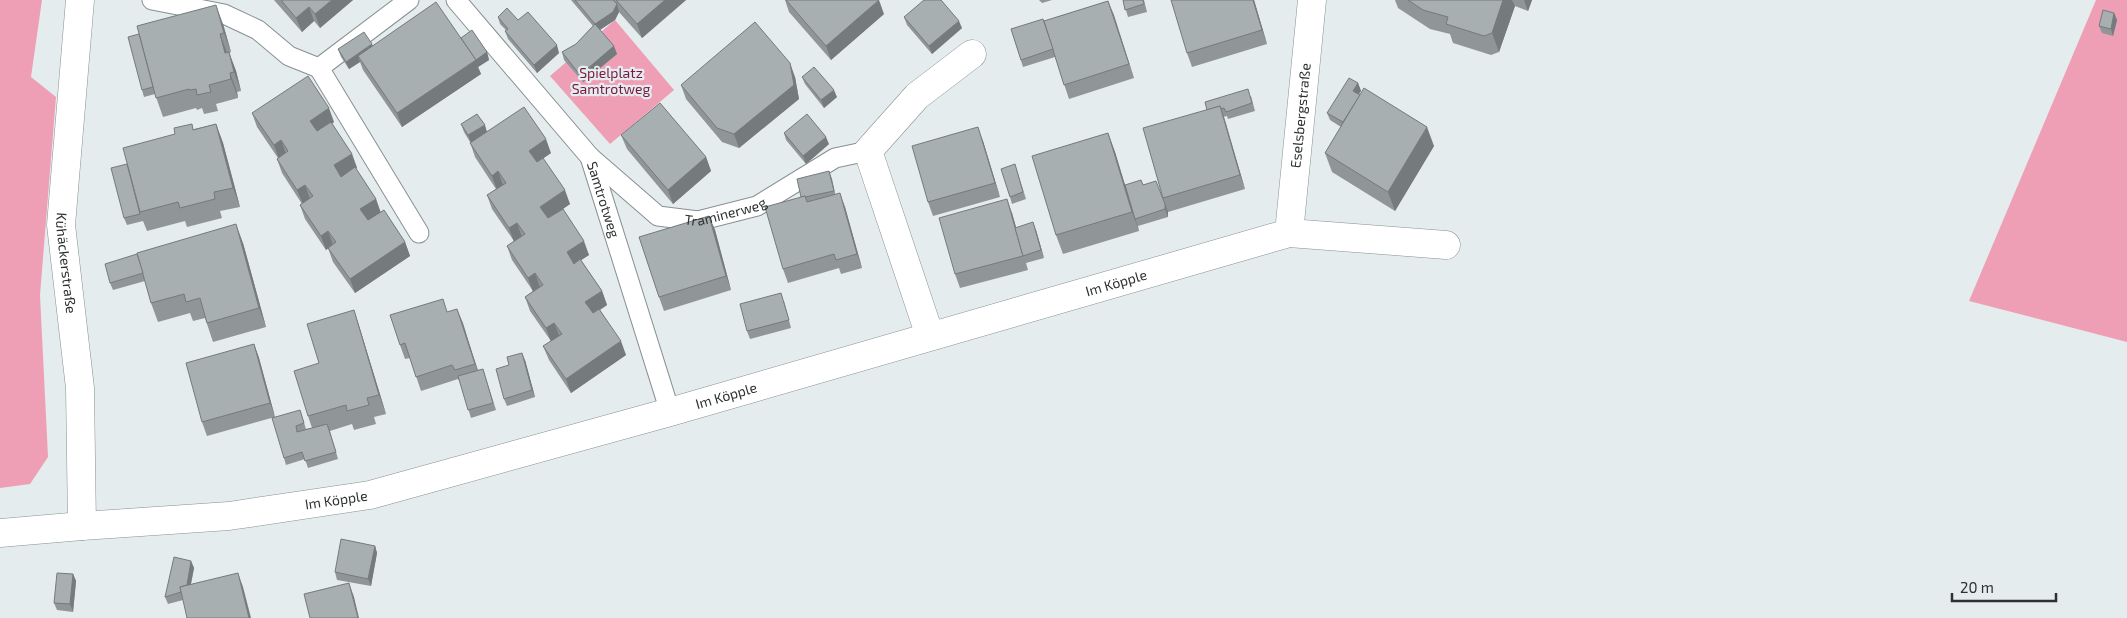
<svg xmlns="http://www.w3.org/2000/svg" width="2127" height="618" font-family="'Exo 2',sans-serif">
  <rect width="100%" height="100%" fill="#e4ecee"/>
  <!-- green -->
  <g fill="#ee9fb5">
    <polygon points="0,0 42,0 31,77 56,97 40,295 48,457 30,484 0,488"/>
    <polygon points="2096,0 2127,0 2127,342 1969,301"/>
    <polygon points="615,20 674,90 610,144 550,76"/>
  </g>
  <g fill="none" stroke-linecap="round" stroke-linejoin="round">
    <!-- lane casing -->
    <g stroke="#899092" stroke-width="21">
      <g id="lane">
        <polyline points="152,0 224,14 258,30 289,56 319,68 409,0"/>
        <path id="s1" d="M456 0 590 157 670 412"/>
        <polyline points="319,68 419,233"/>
        <path id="s2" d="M590 157 658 216 698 221 757 206 835 158 868 151"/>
      </g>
    </g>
    <!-- street casing -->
    <g stroke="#899092" stroke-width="29">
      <g id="street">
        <path id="s3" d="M80 0 61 225 80 388 82 526"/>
        <path id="s4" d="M1289 233 1312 0"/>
        <polyline points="930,336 868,151 917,96 972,54"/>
        <path id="s5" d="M0 533 82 526 229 516 370 495 670 412 1289 233 1446 245"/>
      </g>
    </g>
    <!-- lane -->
    <use href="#lane" stroke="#fff" stroke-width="19"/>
    <!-- street -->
    <use href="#street" stroke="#fff" stroke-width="28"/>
  </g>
  <!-- wall -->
  <g fill="#909698">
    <polygon points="274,0 353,0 320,28 314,21 302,32"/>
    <polygon points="571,0 686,0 642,38 619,12 615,20 600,30 617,54 583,82 564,60 562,52 576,44 593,26"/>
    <polygon points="785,0 786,0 884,14 831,60 789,12"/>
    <polygon points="1039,0 1052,0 1042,3"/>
    <polygon points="1123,0 1144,0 1147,12 1128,17"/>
    <polygon points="1254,0 1267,44 1192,67 1187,53"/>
    <polygon points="1395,0 1532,0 1528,11 1515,6 1499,52 1491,55 1453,43 1450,34 1430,29 1398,8"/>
    <polygon points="1108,1 1134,78 1069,99 1055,57 1023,67 1011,29 1044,21"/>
    <polygon points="2114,13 2117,20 2113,36 2102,33 2099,26"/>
    <polygon points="498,17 518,20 559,53 537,73 508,39 505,31 506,30 500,24"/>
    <polygon points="904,17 962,28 932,54 907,25"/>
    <polygon points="223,24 231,52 229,53 236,71 241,91 237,92 238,98 216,104 218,111 204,114 202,108 197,110 196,108 163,117 155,94 144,97 142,90"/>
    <polygon points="461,38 487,52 489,60 478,67 481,74 402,127 363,70 360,62 349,69 341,57 338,49 373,45"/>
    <polygon points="795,77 799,99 739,148 722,142 686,99 681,85"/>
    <polygon points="802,77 837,97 824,108 805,84"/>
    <polygon points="1358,83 1361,91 1359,94 1434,146 1395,211 1332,172 1325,153 1341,127 1330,120 1327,113"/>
    <polygon points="1251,96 1255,111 1228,119 1227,116 1223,117 1245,189 1168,212 1168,217 1138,226 1139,231 1063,254 1056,235 1108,133 1115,152 1125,185 1143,185 1163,198 1207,110"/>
    <polygon points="252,113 334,122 332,124 352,154 357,168 356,169 376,199 380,212 405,242 410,256 355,293 333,262 328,248 326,250 305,219 300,205 302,204 282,173 277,159 278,158 257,127"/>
    <polygon points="216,124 223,143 240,207 220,211 222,218 187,227 185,221 147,231 143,221 127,225 124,218 127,164 194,129"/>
    <polygon points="461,124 487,131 551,153 543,158 570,204 563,209 589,255 581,260 602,291 607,305 600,310 626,355 571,393 549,360 543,346 551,341 530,311 525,297 533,291 512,260 507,246 514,241 492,209 487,195 496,189 475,157 470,142 464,132"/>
    <polygon points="784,133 829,144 806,164 786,140"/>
    <polygon points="621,135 706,157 711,171 673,204 627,149"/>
    <polygon points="983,141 1000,197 933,216 928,202"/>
    <polygon points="1015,164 1026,199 1012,204 1010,197"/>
    <polygon points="829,171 835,194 845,207 862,268 841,274 839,268 788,283 783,269 801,197"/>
    <polygon points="1012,213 1016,227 1036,230 1044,258 1026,263 1028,270 960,288 955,274"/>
    <polygon points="709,216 715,230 731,290 664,311 659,297"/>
    <polygon points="243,243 266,327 213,342 205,318 193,321 190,313 158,322 151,303 145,281 113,290 110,283"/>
    <polygon points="784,301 791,328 750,339 747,331"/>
    <polygon points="457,309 478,370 483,369 496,410 471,418 460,382 458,379 421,391 410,358 405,359 400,345 448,312"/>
    <polygon points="354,310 360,329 386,414 374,417 376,424 354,430 352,424 330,431 338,459 308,468 305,459 286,465 284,458 300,410 306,429 312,428 308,416 319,363"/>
    <polygon points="254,344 259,358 275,417 207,436 202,422"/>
    <polygon points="525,360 535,397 507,406 504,399"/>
    <polygon points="375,546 377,553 371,586 337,580 335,572"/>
    <polygon points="191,561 194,568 191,584 243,587 183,600 168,604 165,597"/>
    <polygon points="73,574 76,581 73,612 57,610 54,603"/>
  </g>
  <!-- shaded-wall -->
  <g fill="#757a7c">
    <polygon points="332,0 353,0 320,28 315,14"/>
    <polygon points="665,0 686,0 642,38 637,24"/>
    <polygon points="879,0 884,14 831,60 826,46"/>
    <polygon points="1253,0 1254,0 1267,44 1262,30"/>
    <polygon points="1503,0 1512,0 1515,6 1499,52 1492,33"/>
    <polygon points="1524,0 1532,0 1528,11"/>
    <polygon points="1108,1 1114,15 1134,78 1129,64"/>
    <polygon points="617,4 619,12 615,20 598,31 595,24"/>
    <polygon points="216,5 223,24 231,52 224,33"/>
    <polygon points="309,7 314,21 302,32 296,18"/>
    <polygon points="2114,13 2117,20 2113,36 2111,29"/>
    <polygon points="959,21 962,28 932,54 929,46"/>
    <polygon points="220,34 227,53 225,53"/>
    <polygon points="372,44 375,52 358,56 360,62 349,69 346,62"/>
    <polygon points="557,45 559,53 537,73 534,65"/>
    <polygon points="614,46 617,54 583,82 580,75"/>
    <polygon points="229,52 236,71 241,91 234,72"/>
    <polygon points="487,52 489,60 478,67 481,74 402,127 397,113"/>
    <polygon points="790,63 795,77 799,99 739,148 734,134"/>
    <polygon points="230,73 237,92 238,98 231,79"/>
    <polygon points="1358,83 1361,91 1356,98 1353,91"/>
    <polygon points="834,90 837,97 824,108 821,100"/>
    <polygon points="1220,106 1225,120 1245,189 1240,175"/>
    <polygon points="329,108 334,122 315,135 310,121"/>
    <polygon points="216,124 223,143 240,207 233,188"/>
    <polygon points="485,125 487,132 471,143 468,135"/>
    <polygon points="978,127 983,141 1000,197 995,183"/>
    <polygon points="1427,127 1434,146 1395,211 1388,192"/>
    <polygon points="1108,133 1115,152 1139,231 1132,212"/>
    <polygon points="826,137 829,144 806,164 803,156"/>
    <polygon points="546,139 551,153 534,165 529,151"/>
    <polygon points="281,140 286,154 279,159 274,145"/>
    <polygon points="352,154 357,168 339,179 334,165"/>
    <polygon points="706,157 711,171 673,204 668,190"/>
    <polygon points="498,171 503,185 497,190 492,176"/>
    <polygon points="829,171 832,179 836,198 834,191"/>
    <polygon points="305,185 310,199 303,204 297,190"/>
    <polygon points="565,190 570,204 545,221 540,207"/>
    <polygon points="840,193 845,207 862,268 857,254"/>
    <polygon points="376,199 381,213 365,223 360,209"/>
    <polygon points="1007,199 1012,213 1024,256 1023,256 1028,270 1023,256"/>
    <polygon points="1165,204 1168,212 1168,217 1165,209"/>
    <polygon points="709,216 715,230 731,290 726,276"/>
    <polygon points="1033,222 1036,230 1044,258 1041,250"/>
    <polygon points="517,223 522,237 514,242 509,228"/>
    <polygon points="236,224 243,243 266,327 259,308"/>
    <polygon points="328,231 333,245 326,250 321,236"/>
    <polygon points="584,241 589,255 572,266 567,252"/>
    <polygon points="405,242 410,256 355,293 350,279"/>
    <polygon points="535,273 540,287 533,292 528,278"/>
    <polygon points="602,291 607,305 590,316 585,302"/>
    <polygon points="457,309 463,323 480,378 475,364"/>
    <polygon points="354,310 360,329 386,414 379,395"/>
    <polygon points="554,323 560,337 551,342 546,328"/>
    <polygon points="621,341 626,355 571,393 566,379"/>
    <polygon points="254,344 259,358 275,417 270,403"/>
    <polygon points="522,353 525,360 535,397 532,390"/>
    <polygon points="375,546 377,553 371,586 368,579"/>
    <polygon points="191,561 194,568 188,598 186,591"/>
    <polygon points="238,573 243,587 251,618 249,618"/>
    <polygon points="73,574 76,581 73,612 70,604"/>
    <polygon points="349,583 354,597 359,618 358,618"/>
  </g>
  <!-- building -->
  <g fill="#a7afb1" stroke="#757a7c">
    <polygon points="281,0 332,0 315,14 309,7 296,18"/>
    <polygon points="575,0 613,0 617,4 613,12 595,24"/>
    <polygon points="616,0 665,0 637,24"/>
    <polygon points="786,0 879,0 826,46"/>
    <polygon points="924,0 941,0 959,21 929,46 904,17"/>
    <polygon points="1123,0 1143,0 1144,4 1125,10"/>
    <polygon points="1171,0 1253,0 1262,30 1187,53"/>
    <polygon points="1408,0 1503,0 1492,33 1484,36 1446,24 1448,17 1423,10"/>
    <polygon points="1108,1 1129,64 1064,85 1044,21"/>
    <polygon points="436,2 476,60 397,113 358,56"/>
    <polygon points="216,5 224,33 220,34 225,53 229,52 234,72 230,73 231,79 209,85 211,92 197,95 196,89 190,90 189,89 156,98 137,26"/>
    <polygon points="507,8 518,20 528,12 557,45 534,65 505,31 508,29 498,17"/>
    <polygon points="2103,10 2114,13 2111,29 2099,26"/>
    <polygon points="1043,19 1053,49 1021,60 1011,29"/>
    <polygon points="755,22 790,63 794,85 734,134 717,128 681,85"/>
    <polygon points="595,24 614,46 580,75 562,52 576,44"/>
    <polygon points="472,30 487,52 476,60 461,38"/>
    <polygon points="364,32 372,44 346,62 338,49"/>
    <polygon points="139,34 153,87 142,90 128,37"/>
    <polygon points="814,67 834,90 821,100 802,77"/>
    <polygon points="308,76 329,108 310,121 317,131 331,122 352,154 334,165 341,177 355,167 376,199 360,209 368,220 384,210 405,242 350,279 328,248 336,242 328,231 321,236 300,205 313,196 305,185 297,190 277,159 288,151 281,140 274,145 252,113"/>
    <polygon points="1349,78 1358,83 1353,91 1360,95 1343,122 1327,113"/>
    <polygon points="1364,88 1427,127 1388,192 1325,153"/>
    <polygon points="1248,89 1252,103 1226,112 1224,108 1220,109 1220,106 1207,110 1205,102"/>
    <polygon points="660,103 706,157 668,190 621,135"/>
    <polygon points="1220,106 1240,175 1163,198 1143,128"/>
    <polygon points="524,107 546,139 529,151 537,162 543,158 565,190 540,207 548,218 563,209 584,241 567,252 574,264 580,259 602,291 585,302 593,313 599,309 621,341 566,379 543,346 562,334 554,323 546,328 525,297 543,285 535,273 528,278 507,246 525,234 517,223 509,228 487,195 506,183 498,171 492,176 470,143"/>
    <polygon points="477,114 485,125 468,135 461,124"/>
    <polygon points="807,114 826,137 803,156 784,133"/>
    <polygon points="192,124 193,130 216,124 233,188 214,192 215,199 180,208 178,202 140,212 123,148 175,134 174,128"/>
    <polygon points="978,127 995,183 928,202 912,146"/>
    <polygon points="1108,133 1132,212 1056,235 1032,156"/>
    <polygon points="127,164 140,214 124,218 111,168"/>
    <polygon points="1015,164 1023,192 1010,197 1001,169"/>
    <polygon points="829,171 834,191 805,197 805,196 801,197 797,179"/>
    <polygon points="1141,180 1143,185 1156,181 1165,204 1165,209 1135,219 1125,185"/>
    <polygon points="840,193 857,254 836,260 834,254 783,269 765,207 805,196 807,202"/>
    <polygon points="1007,199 1023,256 955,274 939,218"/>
    <polygon points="709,216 726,276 659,297 639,237"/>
    <polygon points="1033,222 1041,250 1023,256 1015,228"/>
    <polygon points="236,224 259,308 207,323 200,298 186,302 184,294 151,303 137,253"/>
    <polygon points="137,254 143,273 110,283 105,264"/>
    <polygon points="781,293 789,320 747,331 740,304"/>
    <polygon points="443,299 447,312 457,309 475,364 455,370 452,365 416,377 405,343 400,345 390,315"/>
    <polygon points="354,310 379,395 367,398 369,405 347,411 346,405 308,416 294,371 319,363 307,324"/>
    <polygon points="254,344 270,403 202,422 186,363"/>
    <polygon points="522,353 532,390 504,399 496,369 509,365 507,357"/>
    <polygon points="483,369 493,403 468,410 458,376"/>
    <polygon points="300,410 304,423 296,426 297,432 327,424 336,452 305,461 302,452 284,458 272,418"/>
    <polygon points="341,539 375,546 368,579 335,572"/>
    <polygon points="174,557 191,561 187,585 180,587 181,592 165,597"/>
    <polygon points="57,573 73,574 70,604 54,603"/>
    <polygon points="238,573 249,618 187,618 180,587"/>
    <polygon points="349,583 358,618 310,618 304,594"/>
  </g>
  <g text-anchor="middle" stroke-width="4.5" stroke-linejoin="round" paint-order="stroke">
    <!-- park labels -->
    <g font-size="14" fill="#7a1841" stroke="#e4ecee">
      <text x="611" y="78">Spielplatz<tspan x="611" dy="16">Samtrotweg</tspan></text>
    </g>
    <!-- street labels -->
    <g font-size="14" fill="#2d3031" stroke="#e4ecee">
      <text dy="5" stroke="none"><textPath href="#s4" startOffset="118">Eselsbergstraße</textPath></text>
      <text dy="5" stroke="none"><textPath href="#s1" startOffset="251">Samtrotweg</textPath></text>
      <text dy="5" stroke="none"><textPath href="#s2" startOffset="159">Traminerweg</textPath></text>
      <text dy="5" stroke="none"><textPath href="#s3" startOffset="264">Kühäckerstraße</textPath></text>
      <text dy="5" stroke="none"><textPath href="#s5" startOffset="1148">Im Köpple</textPath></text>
      <text dy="5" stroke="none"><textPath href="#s5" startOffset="742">Im Köpple</textPath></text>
      <text dy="5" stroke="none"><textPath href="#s5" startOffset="338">Im Köpple</textPath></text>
    </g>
  </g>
  <!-- scale -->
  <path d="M1952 593v8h104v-8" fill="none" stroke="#2d3031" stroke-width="2.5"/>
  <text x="1960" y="593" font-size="15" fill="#2d3031" stroke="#e4ecee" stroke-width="4" paint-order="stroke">20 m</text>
</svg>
